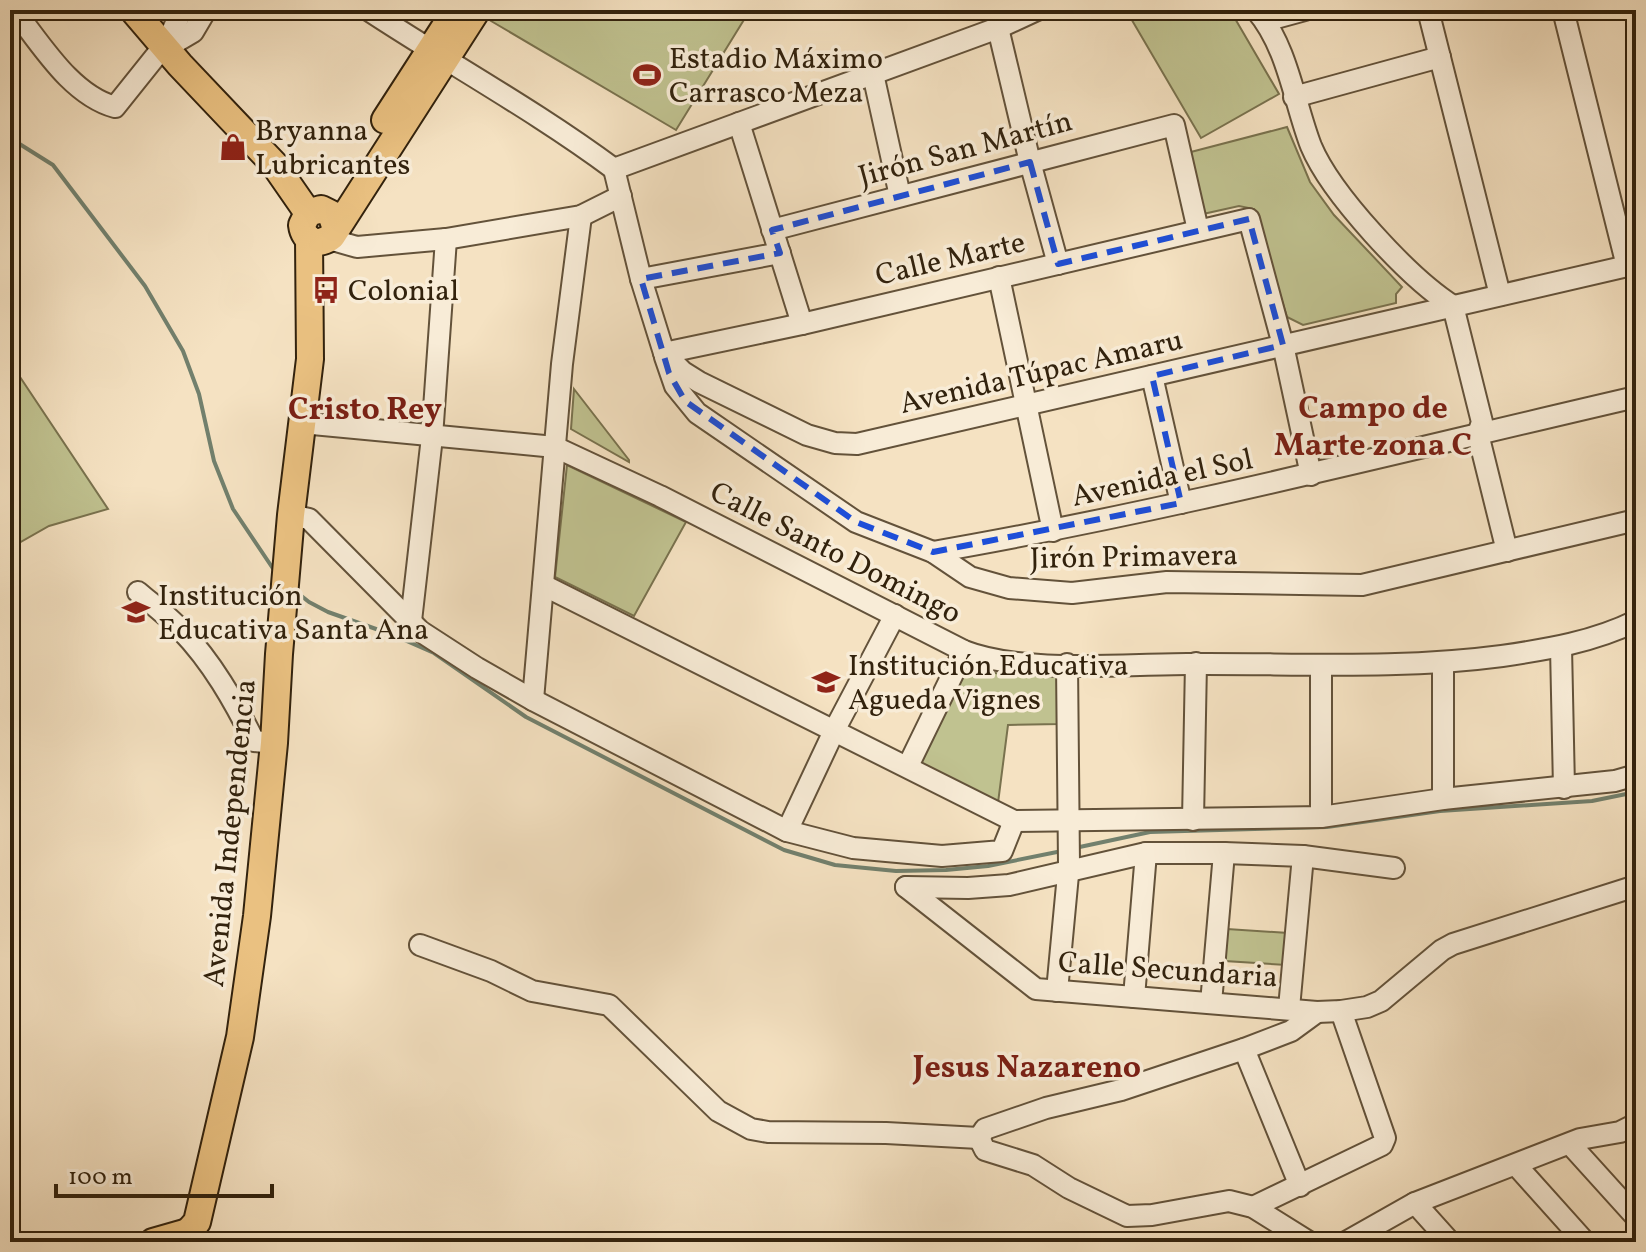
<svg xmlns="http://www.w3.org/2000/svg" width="1646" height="1252" font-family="Vollkorn,serif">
  <rect width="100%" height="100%" fill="#f5e2c2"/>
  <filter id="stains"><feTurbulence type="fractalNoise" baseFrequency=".0025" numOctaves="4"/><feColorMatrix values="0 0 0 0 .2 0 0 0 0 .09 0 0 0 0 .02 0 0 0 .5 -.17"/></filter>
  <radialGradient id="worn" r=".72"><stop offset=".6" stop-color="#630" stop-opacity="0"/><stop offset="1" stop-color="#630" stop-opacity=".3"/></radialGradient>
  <!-- green -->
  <g fill="#c0c290" stroke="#79724e" stroke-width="2">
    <polygon points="497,10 750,10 676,130 491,21"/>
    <polygon points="1126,10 1230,10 1279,94 1201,138"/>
    <polygon points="1287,127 1310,182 1334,215 1402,287 1396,294 1396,303 1303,325 1287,317 1254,209 1239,206 1203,214 1187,153"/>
    <polygon points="10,362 108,509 49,526 10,548"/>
    <polygon points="574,389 629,460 629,462 571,429"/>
    <polygon points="567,465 686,522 634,616 555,577"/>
    <polygon points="964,663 1005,676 1060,675 1060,724 1008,725 998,803 916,761"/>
    <polygon points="1227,929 1288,933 1286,965 1225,961"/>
  </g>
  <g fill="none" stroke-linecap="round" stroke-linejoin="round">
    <!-- stream -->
    <g stroke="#72806d" stroke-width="4">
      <polyline points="10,138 53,165 145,286 183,351 199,394 214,461 233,509 276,573"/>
      <polyline points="294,590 309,602 328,612 393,635 434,653 526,717 784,850 835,865 896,871 946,870 988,866 1062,851"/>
      <polyline points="1075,848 1150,832 1327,827 1440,811 1592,801 1636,792"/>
    </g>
    <!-- minor casing -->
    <g stroke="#63523a" stroke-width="24">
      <g id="minor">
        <path d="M14 10C41 44 71 95 115 107L159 52 193 32 206 10"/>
        <path d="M368 10C450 64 536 111 614 169"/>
        <path d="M1256 10C1288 47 1294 102 1311 146 1331 194 1409 278 1453 306L1482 422 1478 434 1507 551"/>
        <polyline points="1428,10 1500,295"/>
        <polyline points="1563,10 1627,266"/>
        <polyline points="1265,21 1305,10"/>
        <polyline points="998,28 1030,162 1058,264"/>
        <polyline points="165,47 182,10"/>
        <polyline points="873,74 900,196"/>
        <polyline points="1294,97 1440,57"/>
        <polyline points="739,123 802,324"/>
        <polyline points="614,169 641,279 664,353 683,372 699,382 807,435 835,443 857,444 1636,264"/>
        <polyline points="614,169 998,28 1037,10"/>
        <polyline points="772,230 1174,125 1198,230"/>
        <polyline points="329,239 357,247 446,239 581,216 621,196"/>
        <polyline points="999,277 1053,531"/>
        <polyline points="641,279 780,253"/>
        <polyline points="664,353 802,324 1249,219 1283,345 1311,475"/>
        <polyline points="665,357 675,386 697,413 856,522 933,552 970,577 1009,588 1072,593 1167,582 1362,585 1636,520"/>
        <polyline points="1152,376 1181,503"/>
        <path d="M302 423 555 447 660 496 964 651C1023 674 1122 664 1187 664 1292 663 1397 670 1502 656 1549 649 1593 642 1636 621"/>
        <polyline points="291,515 309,519 420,631 477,668 533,700 787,831 853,848 942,856 1002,851 1014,821"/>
        <path d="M933 552C1170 511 1402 451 1636 397"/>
        <polyline points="543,585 1014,821 1321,817 1443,799 1615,781 1636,775"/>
        <path d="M138 592C152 604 168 616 181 630 212 662 234 701 254 741L274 743"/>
        <polyline points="411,621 432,437 446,239"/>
        <polyline points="1561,647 1564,788"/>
        <polyline points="1321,665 1321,817"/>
        <polyline points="533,700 562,364 581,216"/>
        <polyline points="908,766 964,651"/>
        <polyline points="1443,799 1443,664"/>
        <polyline points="1193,820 1196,663"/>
        <polyline points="787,831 835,729 895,615"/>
        <polyline points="906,887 1036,989 1317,1012 1341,1011 1367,1007 1381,1001 1442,950 1453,944 1636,886"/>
        <polyline points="906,887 968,888 1009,885 1146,853 1224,853 1303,856 1394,868"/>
        <polyline points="420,945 491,971 532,991 609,1005 718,1111 751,1129 768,1132 886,1133 979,1138"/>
        <polyline points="1057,991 1069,864 1067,664"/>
        <polyline points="1134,997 1146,853"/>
        <polyline points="1211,1003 1224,853"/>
        <polyline points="1289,1008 1303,856"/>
        <polyline points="1244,1049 1300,1186"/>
        <polyline points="979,1138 985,1150 1033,1165 1069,1188 1127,1216 1152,1215 1229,1201 1253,1207 1309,1242"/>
        <polyline points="979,1138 985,1129 1046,1108 1121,1090 1244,1049 1291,1031 1317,1012"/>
        <polyline points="1570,1144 1636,1217"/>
        <polyline points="1516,1165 1585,1242"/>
        <polyline points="1415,1203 1450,1242"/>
        <polyline points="1253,1207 1382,1145 1385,1138 1341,1011"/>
        <polyline points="1346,1242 1415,1203 1580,1139 1620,1132 1636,1124"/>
      </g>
    </g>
    <!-- major casing -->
    <g stroke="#32220d" stroke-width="30">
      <g id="major">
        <polyline points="133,10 180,65 274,164 308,213"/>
        <polyline points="385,120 456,10"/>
        <path d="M336 229 331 214 321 209 308 213 302 225C304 242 319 247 332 236L477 10"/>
        <polyline points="153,1242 188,1232"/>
        <polyline points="189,1242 188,1232 197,1222 240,1037 257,916 274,743 279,654 291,515 310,359 309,239"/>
      </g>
    </g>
    <!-- minor -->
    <use href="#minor" stroke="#f8ecd7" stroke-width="20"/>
    <!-- major -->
    <use href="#major" stroke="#eac181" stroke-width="26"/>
  </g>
  <!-- marked area -->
  <path fill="none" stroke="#1d4ed8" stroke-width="6" stroke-dasharray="16 10" stroke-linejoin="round" d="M1030 162 1058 264 1249 219 1283 345 1152 376 1181 503 933 552 856 522 685 401 669 373 641 279 780 253 772 230Z"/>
  <!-- icons -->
  <defs>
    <g id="stadium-bare" transform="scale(2.16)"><path d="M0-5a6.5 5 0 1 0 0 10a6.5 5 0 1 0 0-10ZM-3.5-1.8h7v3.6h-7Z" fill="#8f2418" stroke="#f8ecd7" stroke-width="2.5" paint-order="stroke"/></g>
    <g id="shop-bare" transform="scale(2.16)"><path d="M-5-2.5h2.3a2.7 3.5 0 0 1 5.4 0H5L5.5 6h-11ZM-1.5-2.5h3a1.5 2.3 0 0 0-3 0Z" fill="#8f2418" stroke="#f8ecd7" stroke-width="2.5" paint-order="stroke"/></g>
    <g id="bus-bare" transform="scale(2.16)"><path d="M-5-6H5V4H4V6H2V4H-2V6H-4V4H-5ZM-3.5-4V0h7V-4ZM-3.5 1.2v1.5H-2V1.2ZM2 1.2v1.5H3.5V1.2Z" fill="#8f2418" stroke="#f8ecd7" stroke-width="2.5" paint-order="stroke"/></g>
    <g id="school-bare" transform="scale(2.16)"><path d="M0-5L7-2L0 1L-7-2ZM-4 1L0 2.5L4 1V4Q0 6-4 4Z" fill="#8f2418" stroke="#f8ecd7" stroke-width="2.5" paint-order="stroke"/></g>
  </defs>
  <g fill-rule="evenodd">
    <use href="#stadium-bare" x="647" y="75"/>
    <use href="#shop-bare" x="233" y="147"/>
    <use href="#bus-bare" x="326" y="290"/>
    <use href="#school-bare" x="136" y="612"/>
    <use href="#school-bare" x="826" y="682"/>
  </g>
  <g text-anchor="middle" stroke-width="7" stroke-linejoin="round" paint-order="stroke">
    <!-- poi labels -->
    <g font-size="30" fill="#32220d" stroke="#f8ecd7" text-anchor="start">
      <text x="669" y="68">Estadio Máximo<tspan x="669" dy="34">Carrasco Meza</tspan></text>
      <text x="255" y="140">Bryanna<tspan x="255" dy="34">Lubricantes</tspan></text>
      <text x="348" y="300">Colonial</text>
      <text x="158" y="605">Institución<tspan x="158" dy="34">Educativa Santa Ana</tspan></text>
      <text x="848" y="675">Institución Educativa<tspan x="848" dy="34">Agueda Vignes</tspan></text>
    </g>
    <!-- street labels -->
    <g font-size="30" fill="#32220d" stroke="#f8ecd7">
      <text transform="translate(965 148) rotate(-15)" y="10">Jirón San Martín</text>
      <text transform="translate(950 258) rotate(-13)" y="10">Calle Marte</text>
      <text transform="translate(1041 371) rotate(-13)" y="10">Avenida Túpac Amaru</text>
      <text transform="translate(1162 477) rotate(-12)" y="10">Avenida el Sol</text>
      <text transform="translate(836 552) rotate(27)" y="10">Calle Santo Domingo</text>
      <text transform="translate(1134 556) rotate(-1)" y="10">Jirón Primavera</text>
      <text transform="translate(229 833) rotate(-84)" y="10">Avenida Independencia</text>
      <text transform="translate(1168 969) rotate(4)" y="10">Calle Secundaria</text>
    </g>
    <!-- neighbourhood labels -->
    <g font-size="32" font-weight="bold" fill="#7a1f14" stroke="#f8ecd7">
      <text x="1373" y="418">Campo de<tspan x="1373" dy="37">Marte zona C</tspan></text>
      <text x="365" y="419">Cristo Rey</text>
      <text x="1027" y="1077">Jesus Nazareno</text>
    </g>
  </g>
  <!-- margin -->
  <rect width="1646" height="1252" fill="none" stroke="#f5e2c2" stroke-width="40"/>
  <rect x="12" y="12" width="1622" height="1228" fill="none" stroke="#32220d" stroke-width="4"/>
  <rect x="20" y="20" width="1606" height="1212" fill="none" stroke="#32220d" stroke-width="2"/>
  <!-- scale -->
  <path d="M56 1184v12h216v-12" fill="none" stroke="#32220d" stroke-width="4"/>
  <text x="68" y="1184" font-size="24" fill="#32220d" stroke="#f8ecd7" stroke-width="6" paint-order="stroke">100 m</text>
  <rect width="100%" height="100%" filter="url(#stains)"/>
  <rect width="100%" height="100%" fill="url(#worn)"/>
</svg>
